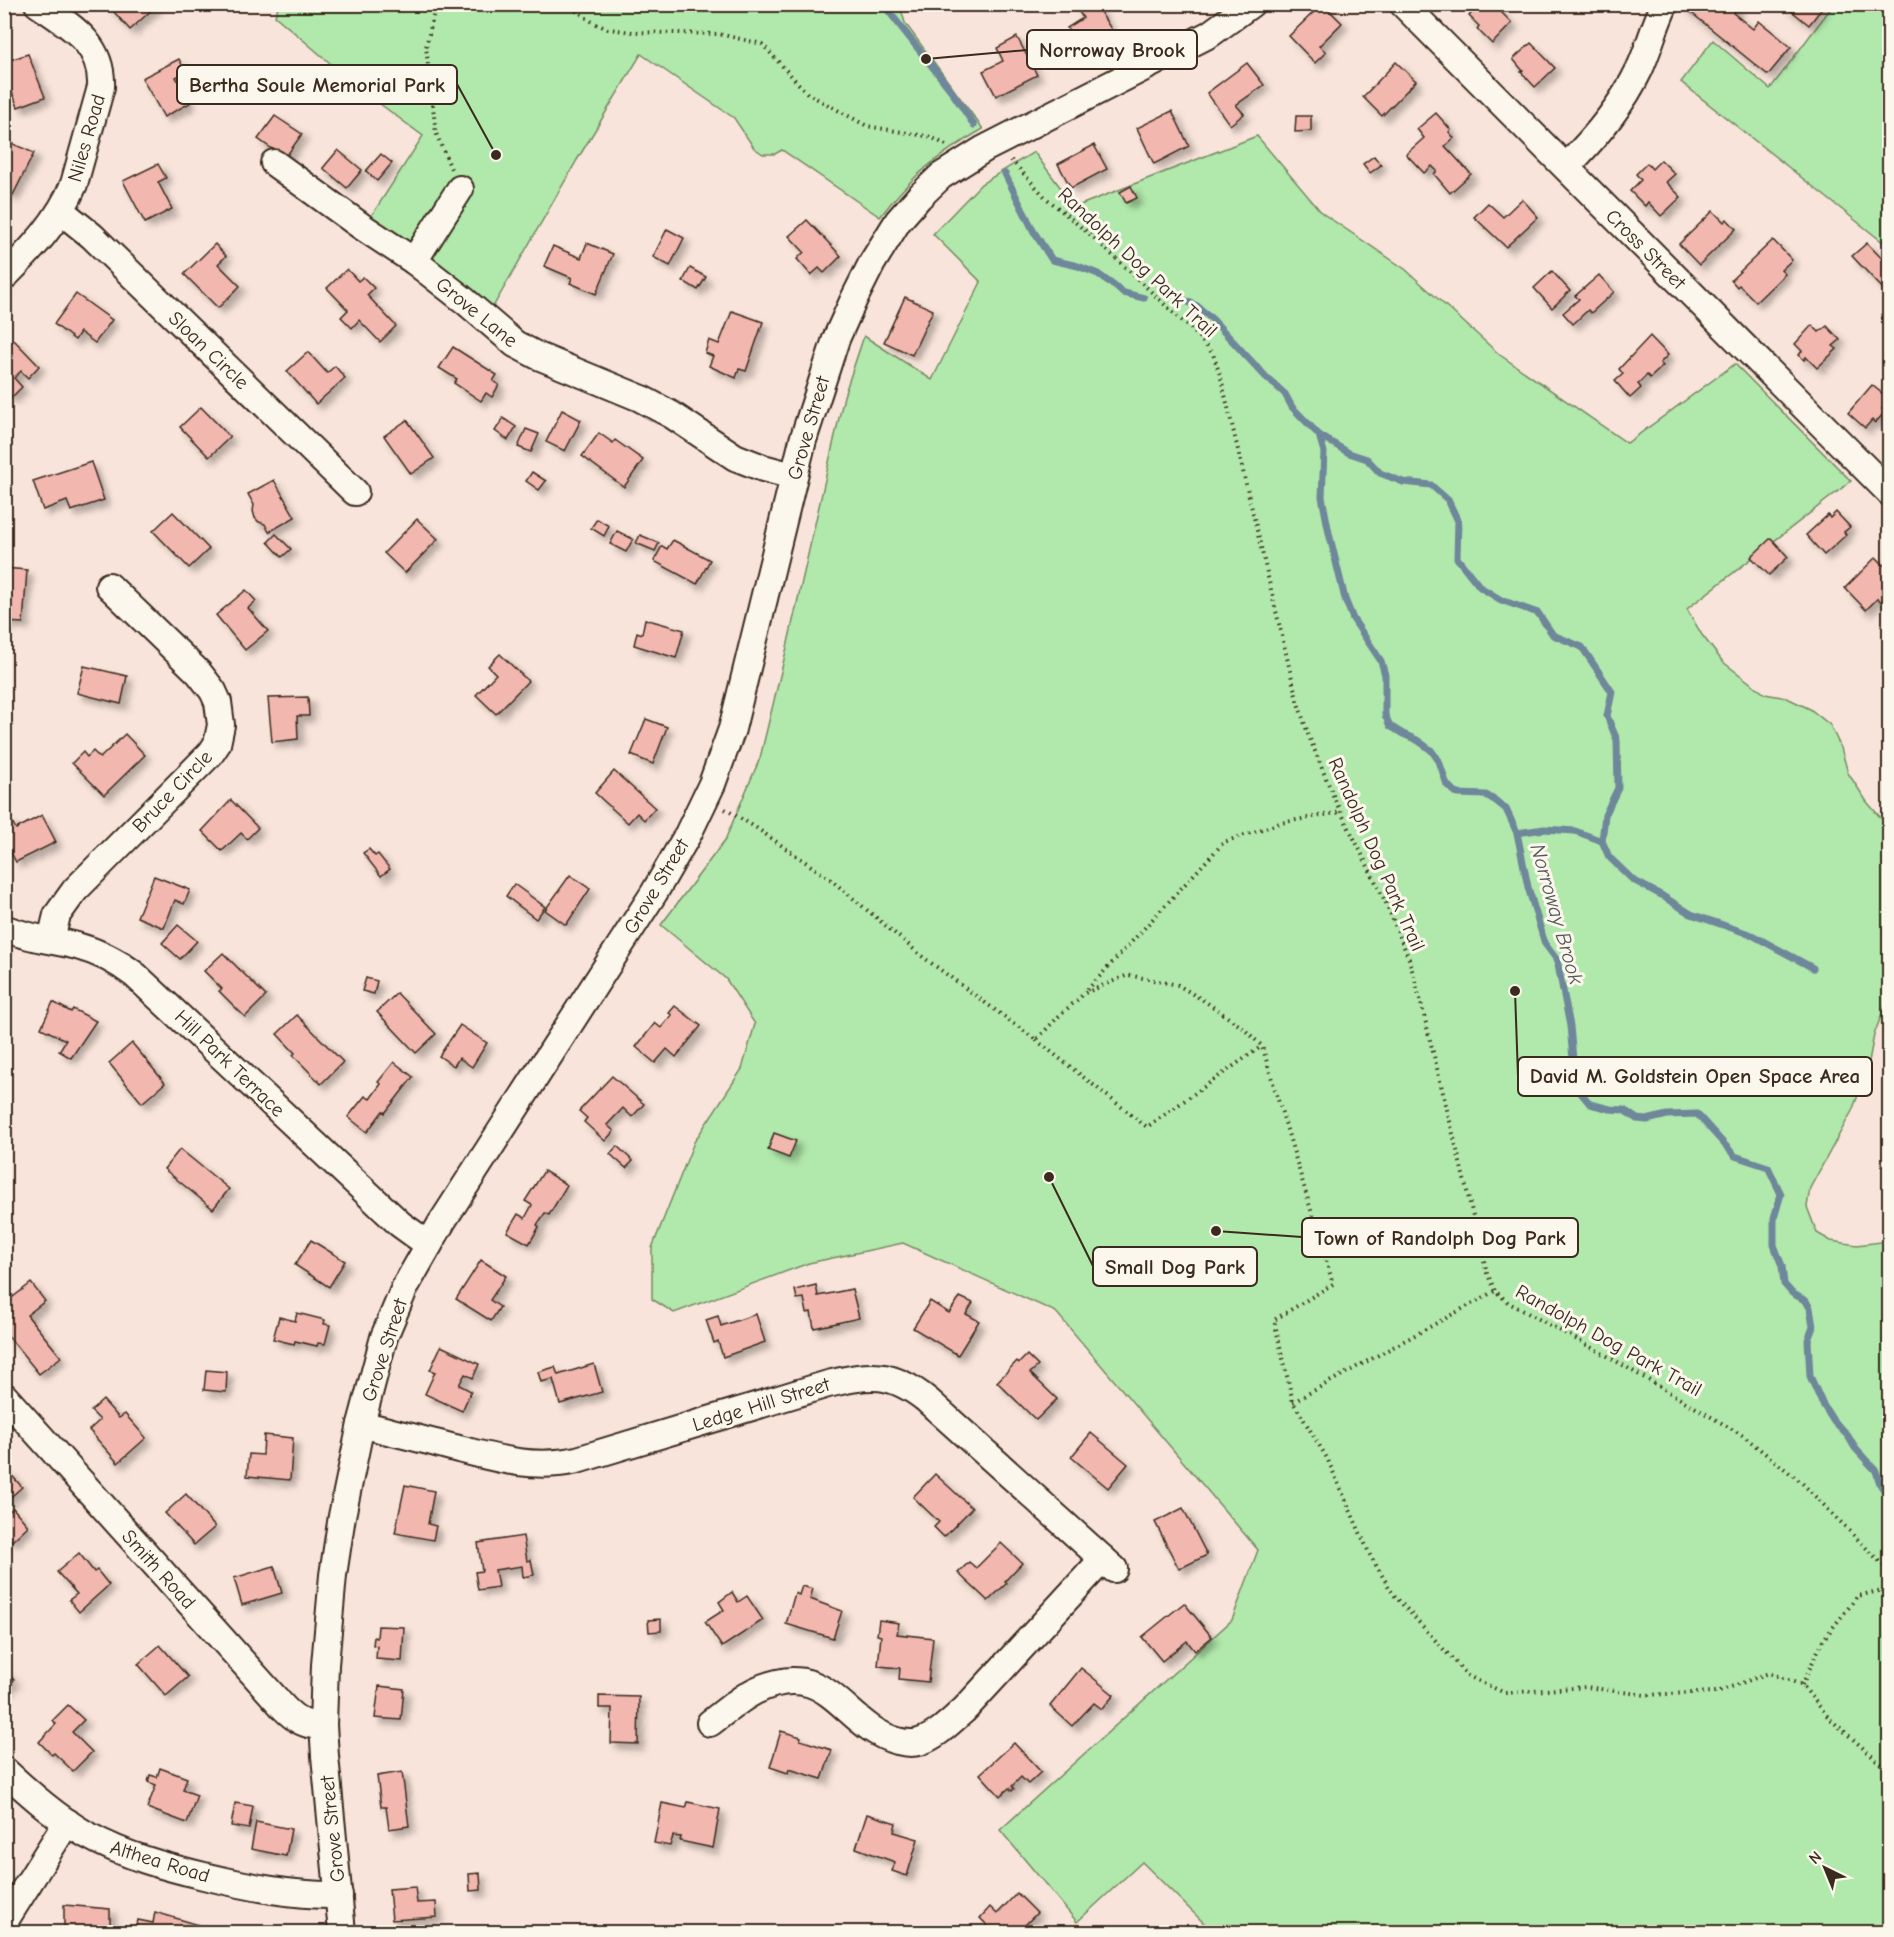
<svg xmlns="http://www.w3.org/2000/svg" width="1894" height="1937" font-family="'Comic Neue',sans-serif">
  <defs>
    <filter id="shadow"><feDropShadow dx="5.5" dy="5.5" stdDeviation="3" flood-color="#0004"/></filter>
  </defs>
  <rect width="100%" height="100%" fill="#f8e4da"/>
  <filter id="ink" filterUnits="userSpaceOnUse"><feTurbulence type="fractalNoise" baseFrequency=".0167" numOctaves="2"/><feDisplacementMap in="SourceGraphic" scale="12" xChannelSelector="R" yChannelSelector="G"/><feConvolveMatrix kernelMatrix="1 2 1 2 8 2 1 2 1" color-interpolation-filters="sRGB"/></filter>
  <g filter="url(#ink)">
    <!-- green -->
    <g fill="#b1e8ab" stroke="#768964" stroke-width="1.5">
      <path d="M279 4 900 5 905 23 983 129C938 155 911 176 880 217L782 150 775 154H763L754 148 734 118 641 54 577 160 493 307 370 218 423 136 364 92 275 16Z"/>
      <polygon points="1833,5 1889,5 1889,247 1681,82 1713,40 1770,89"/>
      <polygon points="1257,136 1322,213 1405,269 1500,355 1627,443 1735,364 1851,481 1687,609 1702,635 1723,662 1765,694 1787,698 1810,709 1830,725 1841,748 1848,773 1867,802 1889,827 1889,995 1874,1035 1867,1072 1852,1111 1810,1188 1807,1207 1817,1233 1831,1241 1857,1245 1889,1241 1889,1932 1213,1932 1142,1862 1077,1922 1000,1830 1232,1620 1258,1550 1056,1312 903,1243 809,1263 674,1313 652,1299 652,1248 694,1142 742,1069 755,1024 726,979 661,925 725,840 760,758 788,643 844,396 864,336 932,380 981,282 933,234 981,184 1034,152 1075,207"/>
    </g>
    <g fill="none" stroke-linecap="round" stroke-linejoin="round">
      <!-- stream -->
      <g stroke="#6e879a" stroke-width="7">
        <polyline points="883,4 950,89 974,125"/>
        <polyline points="1005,174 1034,232 1052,260 1078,266 1098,274 1124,293 1144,298"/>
        <polyline points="1182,299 1197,306 1213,320 1266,377 1285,394 1292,407 1319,435 1324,452 1322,497 1329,533 1345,599 1353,619 1381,661 1385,675 1385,715 1390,726 1403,734 1417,740 1431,750 1439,761 1447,785 1458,794 1486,795 1496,801 1506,809 1517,833 1528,887 1545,944 1557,960 1570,1026 1574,1071 1581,1093 1590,1104 1610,1109 1624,1110 1637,1119 1647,1120 1667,1115 1697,1114 1735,1156 1768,1167 1781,1194 1774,1218 1774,1245 1782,1266 1784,1284 1792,1293 1806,1301 1810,1308 1813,1327 1808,1340 1810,1376 1822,1403 1834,1422 1848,1436 1855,1448 1876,1471 1880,1484 1890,1499"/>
        <polyline points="1319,435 1349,453 1367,459 1380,473 1403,482 1431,485 1448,500 1458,521 1457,558 1480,587 1501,600 1538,613 1553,635 1582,647 1612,692 1607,716 1617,740 1618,788 1605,815 1602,841"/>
        <polyline points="1517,833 1544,829 1575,831 1602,841 1609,857 1633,880 1661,895 1691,914 1752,935 1813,968"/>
      </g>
    </g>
    <!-- building -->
    <g fill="#f2b7af" stroke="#3b2a1e" stroke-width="1.5" filter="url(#shadow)">
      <polygon points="107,4 158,4 130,30"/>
      <polygon points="1074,4 1095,4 1115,35 1085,54 1067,28 1083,18"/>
      <polygon points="1322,4 1326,4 1325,6 1342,23 1319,46 1326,52 1315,63 1289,36"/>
      <polygon points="1480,4 1493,4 1512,23 1492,44 1477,29 1479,26 1469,16"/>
      <polygon points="1685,4 1738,4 1739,6 1733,13 1753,29 1759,21 1791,47 1768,75 1683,6"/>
      <polygon points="1783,4 1820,4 1823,7 1809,25"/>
      <polygon points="1017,37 1037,75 996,96 983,71 1003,61 997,48"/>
      <polygon points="1531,43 1555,68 1535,87 1521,72 1523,71 1513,59"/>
      <polygon points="28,54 45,97 18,107 4,72 4,62"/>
      <polygon points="179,59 186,72 176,77 190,103 164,117 142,78"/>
      <polygon points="1396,62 1416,81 1382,116 1363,97"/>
      <polygon points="1247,63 1264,85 1236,105 1244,114 1230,125 1207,93"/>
      <polygon points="1172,111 1189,146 1154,164 1137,128"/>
      <polygon points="1436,113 1451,130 1449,132 1454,138 1445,146 1471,174 1450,193 1434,174 1437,171 1432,166 1424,173 1406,154 1424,138 1417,129"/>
      <polygon points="275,116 302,134 285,158 258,139"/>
      <polygon points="1296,116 1311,116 1311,131 1295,132"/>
      <polygon points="4,140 34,153 13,195 4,191"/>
      <polygon points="1094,145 1107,169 1071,188 1058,164"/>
      <polygon points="338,150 362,170 347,188 323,168"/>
      <polygon points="381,154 392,163 377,181 366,171"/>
      <polygon points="1374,156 1381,165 1370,173 1363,164"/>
      <polygon points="1661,160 1675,174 1666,182 1681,197 1661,216 1648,202 1645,206 1630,191 1641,180 1636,174 1647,163 1652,169"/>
      <polygon points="158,164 166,178 158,182 172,209 145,223 123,181"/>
      <polygon points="1131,186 1137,198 1126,203 1120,192"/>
      <polygon points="1522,199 1538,217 1506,247 1474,217 1488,203 1503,217"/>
      <polygon points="1713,211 1724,222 1727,219 1736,229 1699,265 1679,244"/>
      <polygon points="807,220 841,256 824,273 819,268 811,275 797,259 804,252 789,236"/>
      <polygon points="667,229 684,238 670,266 653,257"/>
      <polygon points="1773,240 1792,260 1781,270 1785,274 1756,302 1739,285 1737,287 1731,280"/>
      <polygon points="587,243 613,254 596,294 570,283 572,278 544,266 553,246 581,258"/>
      <polygon points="1867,243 1890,267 1890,291 1887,293 1852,256"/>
      <polygon points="215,244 226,256 218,264 240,286 218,308 184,274"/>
      <polygon points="690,268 706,277 698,290 683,281"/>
      <polygon points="347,269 358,281 363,277 374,288 367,295 396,326 380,342 359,320 352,328 341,317 348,310 327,288"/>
      <polygon points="1552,271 1570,291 1552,308 1534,288"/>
      <polygon points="1599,275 1614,292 1591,313 1588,310 1573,324 1563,313 1579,299 1575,296"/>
      <polygon points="76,294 112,320 95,343 80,332 75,340 54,324"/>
      <polygon points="905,297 933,310 912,355 884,342"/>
      <polygon points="732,311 763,322 746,371 739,369 736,378 709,366 713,356 705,353 709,340 719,344"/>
      <polygon points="1812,325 1819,332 1827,326 1840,340 1833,346 1837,349 1817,368 1806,357 1804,360 1799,355 1802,351 1795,344"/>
      <polygon points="1650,336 1668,355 1660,363 1663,366 1650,378 1647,375 1638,384 1641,388 1630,398 1615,381 1623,374 1619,369"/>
      <polygon points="14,340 39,366 28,378 21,371 14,378 22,387 11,398 4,391 4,349"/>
      <polygon points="453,347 497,375 493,381 499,385 492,397 486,393 481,401 454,383 457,379 439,368"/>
      <polygon points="308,352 327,373 335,366 345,378 316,404 287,371"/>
      <polygon points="1872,385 1890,400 1882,409 1885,412 1875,423 1872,420 1865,428 1848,413"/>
      <polygon points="201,407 230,437 209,457 180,427"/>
      <polygon points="562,410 581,420 565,451 546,442"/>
      <polygon points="503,418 516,427 508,440 495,431"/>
      <polygon points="407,420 434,458 411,474 384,436"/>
      <polygon points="526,429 539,434 531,452 518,447"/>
      <polygon points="599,433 613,443 615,440 643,460 624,487 582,456"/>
      <polygon points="91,462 104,500 71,511 67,501 43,510 33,481"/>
      <polygon points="532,472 546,481 539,490 526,481"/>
      <polygon points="274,480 295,517 269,532 265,524 259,522 255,518 253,511 254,505 248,494"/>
      <polygon points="173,512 209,549 189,568 153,531"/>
      <polygon points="1836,512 1850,527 1844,532 1846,535 1824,555 1806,535 1828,515 1830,518"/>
      <polygon points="417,519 438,539 405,573 384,553"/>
      <polygon points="597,519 609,526 604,536 591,528"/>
      <polygon points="617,531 633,539 626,552 610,544"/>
      <polygon points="276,534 291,549 282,557 268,542"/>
      <polygon points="640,535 659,543 655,551 636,543"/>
      <polygon points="1771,538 1788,557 1769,575 1751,557"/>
      <polygon points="673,540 710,560 697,584 654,561 662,546 667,549"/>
      <polygon points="1876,557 1890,571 1890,594 1881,602 1878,598 1866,610 1845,588"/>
      <polygon points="4,568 27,570 23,623 4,622"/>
      <polygon points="246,590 256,601 248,608 268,631 245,650 216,615"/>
      <polygon points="645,619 684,630 676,658 634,645 637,632 642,634"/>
      <polygon points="500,654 528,681 496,714 476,695 496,674 488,666"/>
      <polygon points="84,666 127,676 121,704 77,693"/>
      <polygon points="308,697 309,716 297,716 298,739 272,742 268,698"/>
      <polygon points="646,719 667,727 653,764 631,755"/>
      <polygon points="125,734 145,755 104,795 72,763 83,752 87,757 93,751 100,758"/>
      <polygon points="614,771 655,808 644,820 637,813 628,823 595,793"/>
      <polygon points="231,800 258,828 247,839 241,833 222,851 202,831"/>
      <polygon points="42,815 56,842 16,862 4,840 4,823 11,820 16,829"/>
      <polygon points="369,849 375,856 378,854 390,869 381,876 363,853"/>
      <polygon points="570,875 590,889 566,925 545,910"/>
      <polygon points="154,876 190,890 184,904 175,900 164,928 137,917"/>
      <polygon points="514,884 545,907 536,919 506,896"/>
      <polygon points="178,925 197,941 180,959 162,943"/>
      <polygon points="223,953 266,996 245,1017 219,991 222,989 204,971"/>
      <polygon points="366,978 377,981 374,994 362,991"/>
      <polygon points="397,993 436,1034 416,1053 377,1012"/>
      <polygon points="53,1002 71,1012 73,1009 96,1021 71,1058 59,1051 66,1040 41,1028"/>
      <polygon points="675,1006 701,1026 676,1057 667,1049 655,1063 636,1047 655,1023 661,1028 672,1015 669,1013"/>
      <polygon points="297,1015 343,1062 321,1084 293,1055 295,1053 277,1034"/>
      <polygon points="460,1025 487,1043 472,1067 459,1058 454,1066 439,1056"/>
      <polygon points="132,1043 165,1083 142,1103 109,1063"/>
      <polygon points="394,1062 413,1077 385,1113 383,1111 367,1132 348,1117 365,1096 370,1099 381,1084 378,1082"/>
      <polygon points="612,1076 644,1104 632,1117 623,1108 607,1125 614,1131 605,1141 584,1122 587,1118 579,1111"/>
      <polygon points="774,1133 796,1141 789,1158 768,1150"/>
      <polygon points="617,1146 633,1161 626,1168 610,1154"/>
      <polygon points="180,1149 229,1189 213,1209 164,1169"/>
      <polygon points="544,1171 567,1185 549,1215 545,1213 537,1225 539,1227 529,1244 507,1232 518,1214 525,1218 532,1205 525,1201"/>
      <polygon points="311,1240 345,1261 329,1287 295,1265"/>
      <polygon points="481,1260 506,1276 490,1300 500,1307 491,1321 456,1299"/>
      <polygon points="31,1283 45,1301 27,1315 61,1357 39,1374 4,1331 4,1295 9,1291 13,1297"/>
      <polygon points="816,1285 818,1296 852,1289 859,1318 814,1328 811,1312 807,1313 804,1298 797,1299 795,1290"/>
      <polygon points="960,1297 973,1303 966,1314 979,1321 958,1355 913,1328 930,1301 949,1313"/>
      <polygon points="297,1313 325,1320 324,1324 330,1325 325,1344 318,1343 317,1346 295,1341 294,1344 273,1339 279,1317 295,1321"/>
      <polygon points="756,1314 765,1342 723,1357 718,1341 714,1343 706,1320 718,1316 721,1326"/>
      <polygon points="441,1346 479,1364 473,1378 465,1374 459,1385 471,1391 462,1411 425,1394 435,1372 430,1370"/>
      <polygon points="1027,1355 1038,1366 1030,1373 1057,1399 1036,1420 997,1382 1017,1361 1019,1363"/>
      <polygon points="594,1364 602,1392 560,1404 553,1379 541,1382 538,1372 555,1367 558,1375"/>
      <polygon points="206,1370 227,1372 226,1392 204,1390"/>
      <polygon points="103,1400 119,1418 125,1414 146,1438 118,1463 89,1430 100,1420 91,1411"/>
      <polygon points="1091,1433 1128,1464 1108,1488 1071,1457"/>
      <polygon points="264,1435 293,1438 290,1480 247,1476 249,1454 263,1455"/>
      <polygon points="4,1471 6,1473 8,1471 22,1487 4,1503"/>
      <polygon points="935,1474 972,1508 944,1537 934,1527 939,1522 913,1497"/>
      <polygon points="405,1485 434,1491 428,1524 436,1526 433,1540 395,1533"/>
      <polygon points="186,1494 215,1527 194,1545 165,1513"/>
      <polygon points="13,1508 28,1526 12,1541 4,1533 4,1516"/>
      <polygon points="1183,1508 1207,1555 1179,1569 1155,1522"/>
      <polygon points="523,1536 527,1561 531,1560 534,1575 523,1577 522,1566 495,1570 498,1587 478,1590 475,1572 482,1571 478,1543"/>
      <polygon points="1001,1543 1022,1563 1005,1581 1007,1583 988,1601 958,1573 969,1562 976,1568"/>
      <polygon points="79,1553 94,1572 97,1570 109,1585 79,1612 69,1600 77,1594 57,1572"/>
      <polygon points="274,1566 282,1593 242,1605 234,1578"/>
      <polygon points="802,1586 813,1589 810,1599 842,1611 833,1638 786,1624 795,1593 799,1595"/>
      <polygon points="732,1592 738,1602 747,1596 763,1620 722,1647 705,1622 724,1610 719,1602"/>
      <polygon points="1184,1603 1212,1637 1195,1651 1187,1641 1162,1661 1142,1637"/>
      <polygon points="661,1619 661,1631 649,1632 648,1620"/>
      <polygon points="879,1620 899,1623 897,1634 933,1638 928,1682 899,1679 900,1668 878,1666 881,1636 877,1635"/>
      <polygon points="378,1626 404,1627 402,1661 376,1659 377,1646 373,1645 374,1637 377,1638"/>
      <polygon points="160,1645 188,1677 166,1696 138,1664"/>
      <polygon points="1081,1668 1114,1695 1102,1709 1094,1703 1072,1726 1050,1706"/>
      <polygon points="4,1670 14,1680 4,1690"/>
      <polygon points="379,1686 404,1689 401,1720 375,1718"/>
      <polygon points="599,1696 639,1697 638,1744 611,1743 612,1708 599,1708"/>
      <polygon points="68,1705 84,1720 72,1732 92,1752 73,1771 54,1753 52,1755 39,1742 56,1724 53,1720"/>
      <polygon points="781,1731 801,1737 800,1740 832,1750 822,1779 789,1769 788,1773 770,1767"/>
      <polygon points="1014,1743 1041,1772 1028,1784 1021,1777 1012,1786 1014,1789 1012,1791 1009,1788 1000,1796 980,1774"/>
      <polygon points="160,1768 187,1778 183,1790 197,1795 187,1823 147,1808 156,1785 148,1782 150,1775 157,1777"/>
      <polygon points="402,1772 409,1826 389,1829 386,1807 381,1807 377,1776"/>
      <polygon points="688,1802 720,1809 713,1848 680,1841 681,1837 673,1836 670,1846 654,1843 662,1803 686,1808"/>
      <polygon points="235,1803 253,1806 249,1829 231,1826"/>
      <polygon points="867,1814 896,1823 894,1832 918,1839 907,1876 892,1871 895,1862 856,1848"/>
      <polygon points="256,1822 291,1829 286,1856 251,1849"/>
      <polygon points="480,1873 481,1890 470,1891 469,1874"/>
      <polygon points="415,1887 417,1903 436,1902 437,1917 392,1920 389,1889"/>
      <polygon points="1017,1893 1037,1913 1018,1932 994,1932 980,1918 990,1907 997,1914"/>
      <polygon points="64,1905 110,1909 110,1932 64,1932"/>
      <polygon points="155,1912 199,1925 197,1932 135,1932 138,1920 153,1923"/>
    </g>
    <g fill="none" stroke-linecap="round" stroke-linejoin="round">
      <!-- minor casing -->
      <g stroke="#3b2a1e" stroke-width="30">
        <g id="minor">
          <polyline points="1403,4 1890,493"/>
          <polyline points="274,163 361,226 414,261 465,301 515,344 538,356 640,398 672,415 735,457 763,468 793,476"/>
          <path d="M1566 167C1594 139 1622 106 1639 70 1649 49 1654 26 1665 4"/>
          <polyline points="61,211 92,236 355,492"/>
          <polyline points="414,261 460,189"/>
          <path d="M4 277C32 249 59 221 74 184L101 87C103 43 70 26 38 4"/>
          <path d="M4 928C27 938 53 940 77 946 99 952 117 961 135 975L400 1224 429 1245"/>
          <polyline points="51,940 57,915 75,890 211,753 217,744 221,725 218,702 213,691 199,673 109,586"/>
          <path d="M4 1396 284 1708C295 1719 306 1727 323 1725"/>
          <path d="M361 1424C391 1432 421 1439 451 1447 494 1458 533 1470 577 1460L828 1384C871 1374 891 1371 927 1400L1114 1569"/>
          <path d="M710 1723C725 1712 739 1699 755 1691 829 1655 841 1725 897 1741 905 1743 911 1744 919 1742 936 1737 951 1721 964 1710L1103 1559"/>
          <path d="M4 1770C30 1794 57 1818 87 1835 125 1856 166 1867 208 1877 251 1887 294 1896 339 1895"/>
          <polyline points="4,1922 67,1822"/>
          <polyline points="342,1932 325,1756 323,1725 325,1665 333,1575 342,1516 361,1424 384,1337 405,1287 442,1222 654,893 688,834 712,784 732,729 803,440 836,339 854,299 872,263 898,221 919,197 941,176 984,149 1210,34 1251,4"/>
        </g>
      </g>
      <!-- path -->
      <g stroke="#3b2a1e" stroke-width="4" stroke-dasharray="1.5 4.5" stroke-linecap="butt">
        <polyline points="436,4 426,47 436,133 451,169"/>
        <polyline points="566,4 594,23 608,29 633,32 719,34 762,44 808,94 867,126 931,137 948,146"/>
        <polyline points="1011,160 1046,198 1093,237 1196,334 1213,354 1221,378 1297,700 1308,734 1335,800 1386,903 1409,959 1422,1007 1487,1273 1495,1291 1509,1303 1609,1357 1742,1435 1801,1482 1890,1572"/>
        <polyline points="725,809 755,827 830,879 923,957 1036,1040 1059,1016 1085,993 1128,975 1178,985 1206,1002 1243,1028 1262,1046 1333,1284 1274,1320 1293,1402 1327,1458 1370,1555 1393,1594 1468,1676 1505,1693 1586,1687 1645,1695 1717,1692 1769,1673 1802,1685 1829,1718 1890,1772"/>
        <polyline points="1087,990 1224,842 1280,823 1341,812"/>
        <polyline points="1036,1040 1147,1127 1262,1046"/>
        <polyline points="1293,1402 1495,1291"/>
        <polyline points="1802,1685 1823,1640 1858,1596 1890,1588"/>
      </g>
      <!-- minor -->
      <use href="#minor" stroke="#fbf7ec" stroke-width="26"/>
    </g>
  </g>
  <g text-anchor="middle" stroke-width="6" stroke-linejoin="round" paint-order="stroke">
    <!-- street labels -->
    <g font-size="20" fill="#3b2a1e" stroke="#fbf7ec">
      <text transform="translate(86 138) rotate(-74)" y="7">Niles Road</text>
      <text transform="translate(1646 249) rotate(45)" y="7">Cross Street</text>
      <text transform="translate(1138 262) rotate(43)" y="7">Randolph Dog Park Trail</text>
      <text transform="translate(477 312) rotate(39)" y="7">Grove Lane</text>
      <text transform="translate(209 350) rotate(44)" y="7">Sloan Circle</text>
      <text transform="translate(808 428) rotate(-74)" y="7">Grove Street</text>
      <text transform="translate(172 791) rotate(-46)" y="7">Bruce Circle</text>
      <text transform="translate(1377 854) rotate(66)" y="7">Randolph Dog Park Trail</text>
      <text transform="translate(656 886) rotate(-59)" y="7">Grove Street</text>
      <text transform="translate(230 1063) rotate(44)" y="7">Hill Park Terrace</text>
      <text transform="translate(1609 1340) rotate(29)" y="7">Randolph Dog Park Trail</text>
      <text transform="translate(384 1350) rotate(-72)" y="7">Grove Street</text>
      <text transform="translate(761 1404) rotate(-17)" y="7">Ledge Hill Street</text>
      <text transform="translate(159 1569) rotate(48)" y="7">Smith Road</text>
      <text transform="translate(332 1829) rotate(-96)" y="7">Grove Street</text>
      <text transform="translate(160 1861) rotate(17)" y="7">Althea Road</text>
    </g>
    <!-- water labels -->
    <g font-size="21" font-style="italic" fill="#54585c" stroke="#fbf7ec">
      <text transform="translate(1557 914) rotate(74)" y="7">Norroway Brook</text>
    </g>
  </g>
  <!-- callouts -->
  <path fill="none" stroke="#3b2a1e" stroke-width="2" d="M926 59L1027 50M496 155L457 84M1515 991L1518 1076M1216 1231L1302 1237M1049 1177L1093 1266"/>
  <g fill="#3b2a1e" stroke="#fbf7ec" stroke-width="2">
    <circle cx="926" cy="59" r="6"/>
    <circle cx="496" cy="155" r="6"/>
    <circle cx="1515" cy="991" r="6"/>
    <circle cx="1216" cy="1231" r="6"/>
    <circle cx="1049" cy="1177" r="6"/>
  </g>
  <g fill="#fbf7ec" stroke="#3b2a1e" stroke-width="2">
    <rect x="1027" y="30" width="170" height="39" rx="6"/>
    <rect x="177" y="65" width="280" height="39" rx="6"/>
    <rect x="1518" y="1057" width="354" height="39" rx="6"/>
    <rect x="1302" y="1218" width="276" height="39" rx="6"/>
    <rect x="1093" y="1247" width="164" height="39" rx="6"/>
  </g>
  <g font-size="21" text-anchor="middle" font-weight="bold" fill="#3b2a1e">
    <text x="1112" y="57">Norroway Brook</text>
    <text x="317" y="92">Bertha Soule Memorial Park</text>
    <text x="1695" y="1083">David M. Goldstein Open Space Area</text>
    <text x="1440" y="1245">Town of Randolph Dog Park</text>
    <text x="1175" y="1274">Small Dog Park</text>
  </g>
  <!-- margin -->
  <rect width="1894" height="1937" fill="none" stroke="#fbf7ec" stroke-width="24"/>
  <rect x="12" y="12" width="1870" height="1913" fill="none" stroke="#3b2a1e" stroke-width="2" filter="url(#ink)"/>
  <!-- north arrow -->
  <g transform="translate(1825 1868) rotate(317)" stroke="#fbf7ec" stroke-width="4.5" paint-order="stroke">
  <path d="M0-4.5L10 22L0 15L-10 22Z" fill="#3b2a1e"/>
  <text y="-9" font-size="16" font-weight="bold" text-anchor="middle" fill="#3b2a1e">N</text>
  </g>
</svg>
